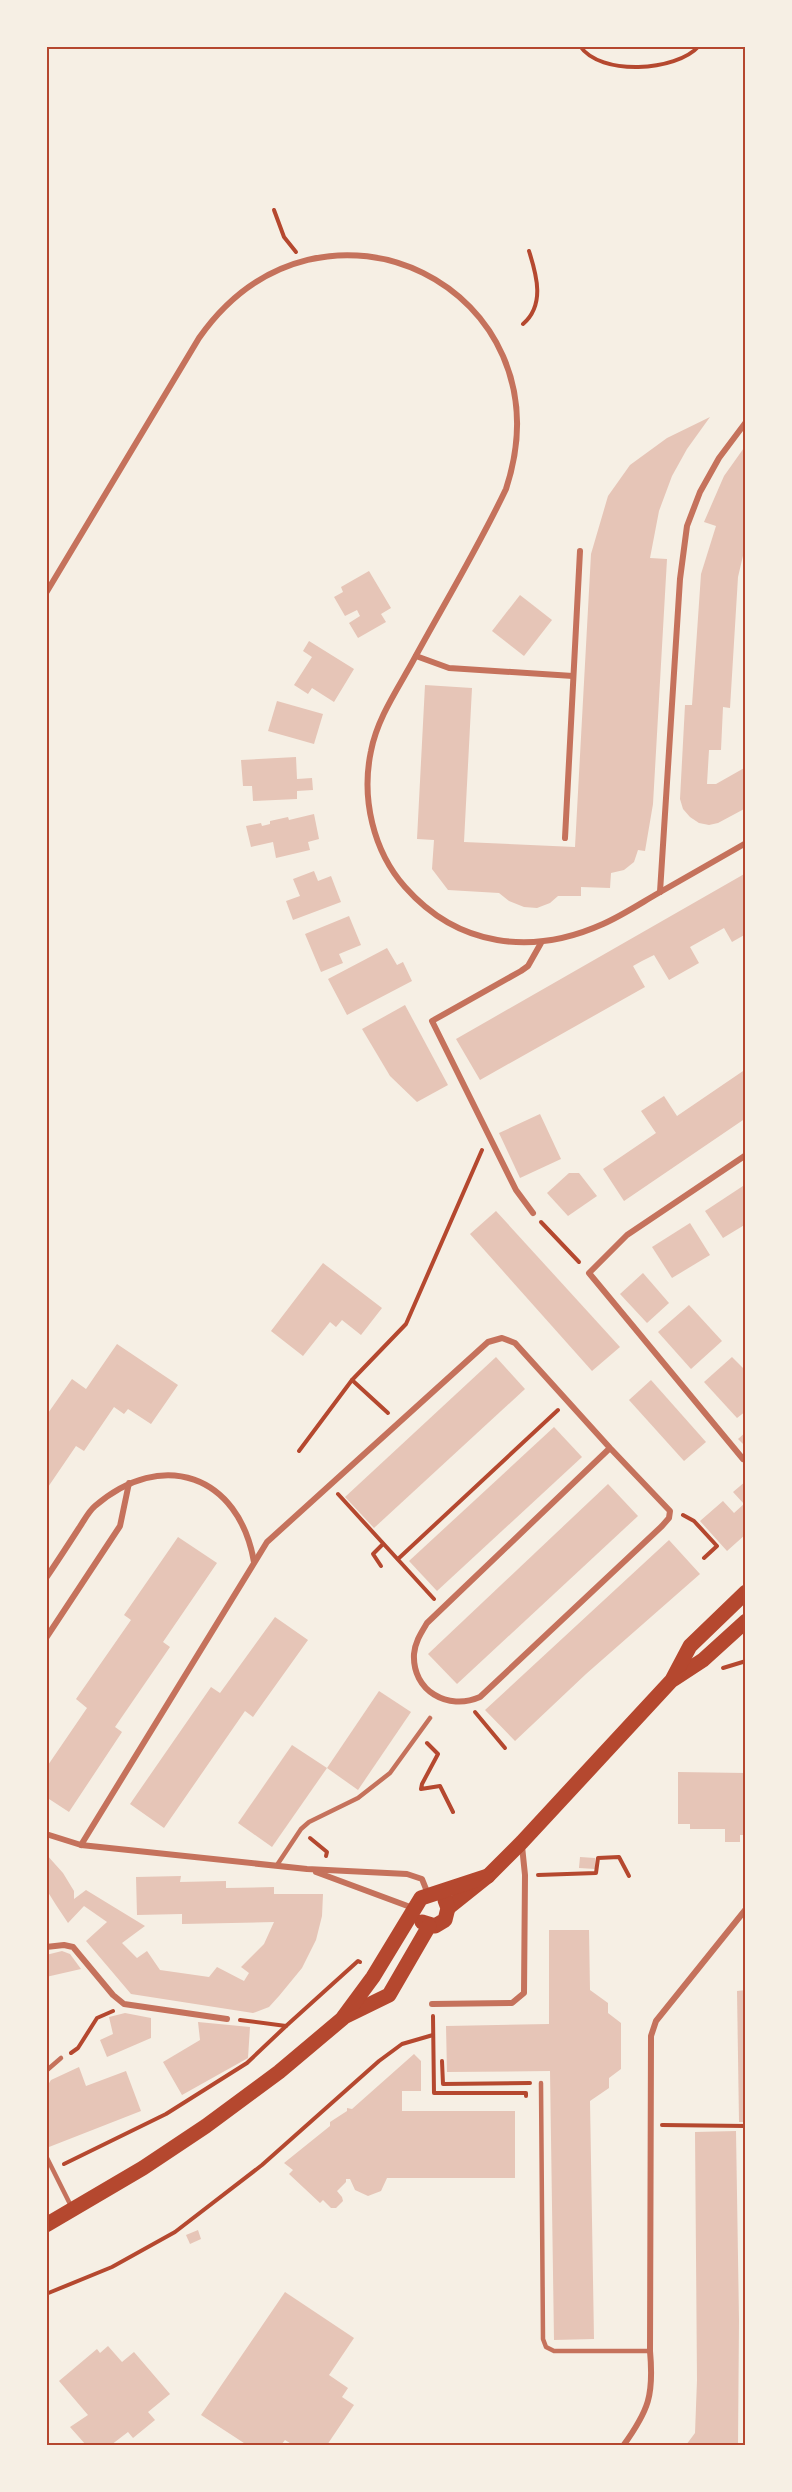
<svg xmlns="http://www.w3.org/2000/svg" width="792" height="2492" font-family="'Open Sans',sans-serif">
  <rect width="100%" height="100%" fill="#f6efe4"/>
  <!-- building -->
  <g fill="#e6c5b7">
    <polygon points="710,417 687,449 672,476 659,511 650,558 667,559 653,804 645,851 638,850 634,862 624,870 611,873 610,888 581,887 581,896 558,896 550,903 537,908 524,907 509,901 499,893 448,890 432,869 434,840 417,839 425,685 472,688 464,842 575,847 591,554 608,496 630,465 667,438"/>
    <polygon points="746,445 746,531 743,537 746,543 738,577 730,708 723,707 721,750 709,750 707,784 716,784 746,767 746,808 718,823 709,825 699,823 690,817 683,809 680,799 685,705 692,705 701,574 716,526 704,522 724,476"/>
    <polygon points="369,571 391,608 381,614 386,622 358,638 349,623 360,616 357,610 345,616 334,597 343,592 341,587"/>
    <polygon points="520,595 552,620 524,656 492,631"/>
    <polygon points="309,641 354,669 334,702 312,688 308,694 294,685 312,657 303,651"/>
    <polygon points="277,701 323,714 314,744 268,731"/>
    <polygon points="296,757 297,779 312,778 313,790 297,791 297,799 253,801 252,786 243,786 241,760"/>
    <polygon points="314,814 319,839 308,842 310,850 276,858 273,842 251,847 246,826 261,823 262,826 270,824 270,821 288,817 289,820"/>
    <polygon points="314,871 318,881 331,876 341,902 293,920 286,901 300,896 293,879"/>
    <polygon points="746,873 746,934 732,942 724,928 690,947 699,963 669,980 654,955 642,961 633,966 645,987 480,1080 456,1039"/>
    <polygon points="349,916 361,945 339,954 343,963 321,972 305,934"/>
    <polygon points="387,948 397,965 403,962 412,981 347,1015 328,979"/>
    <polygon points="405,1005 448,1085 417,1102 390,1076 362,1029"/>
    <polygon points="746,1069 746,1118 624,1201 603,1169 656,1133 641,1111 664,1096 677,1116"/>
    <polygon points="540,1114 561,1159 520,1178 499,1133"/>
    <polygon points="569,1173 579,1173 597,1196 568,1216 547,1193"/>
    <polygon points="746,1184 746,1224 723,1238 705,1211"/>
    <polygon points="496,1211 620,1347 592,1371 470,1234"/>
    <polygon points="690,1223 710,1255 672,1278 652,1247"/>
    <polygon points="323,1263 382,1308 361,1335 342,1320 336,1327 330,1322 303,1356 271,1331"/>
    <polygon points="643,1273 669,1303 647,1323 620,1294"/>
    <polygon points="689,1305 722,1341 691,1369 658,1332"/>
    <polygon points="117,1344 178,1385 151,1424 128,1409 124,1414 114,1407 84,1451 76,1446 46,1490 46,1416 72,1379 86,1389"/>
    <polygon points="496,1357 525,1389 374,1528 345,1497"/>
    <polygon points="732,1357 746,1371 746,1411 737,1418 704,1382"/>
    <polygon points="651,1380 706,1442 684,1461 629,1400"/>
    <polygon points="554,1427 582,1457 437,1591 409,1561"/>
    <polygon points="746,1432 746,1447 738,1439"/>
    <polygon points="746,1481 746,1534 727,1551 700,1521 723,1501 734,1513 744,1504 733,1492"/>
    <polygon points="608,1484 638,1516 457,1684 428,1654"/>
    <polygon points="178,1537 217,1563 163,1642 170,1647 115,1727 122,1732 69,1812 46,1797 46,1768 87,1708 76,1699 131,1620 124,1615"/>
    <polygon points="669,1540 700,1574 586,1674 515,1741 485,1710"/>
    <polygon points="275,1617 308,1640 253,1717 245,1711 164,1828 130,1804 211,1687 220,1693"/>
    <polygon points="379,1691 411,1712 358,1790 327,1768"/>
    <polygon points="292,1745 327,1768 272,1847 238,1823"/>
    <polygon points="678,1772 746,1773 746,1835 740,1835 740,1842 725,1842 725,1829 690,1829 690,1824 678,1824"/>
    <polygon points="46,1854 63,1873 74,1891 74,1899 86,1890 145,1926 122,1943 137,1958 147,1951 160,1970 209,1977 217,1967 244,1981 249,1973 241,1967 264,1944 274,1922 182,1924 182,1914 137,1915 136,1877 181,1876 180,1882 226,1881 226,1888 274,1887 274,1894 323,1894 322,1916 316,1940 302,1968 279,1996 269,2007 253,2013 131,1994 86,1941 107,1922 84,1906 68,1923 56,1905 46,1889"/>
    <polygon points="580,1857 595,1858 595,1869 579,1868"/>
    <polygon points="549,1930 589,1930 590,1990 608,2003 608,2013 621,2023 621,2069 609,2078 609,2088 590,2101 594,2339 554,2340 550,2071 447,2072 446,2026 549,2024"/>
    <polygon points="62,1951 70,1954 81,1969 46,1977 46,1955"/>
    <polygon points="746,1990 746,2122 739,2122 737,1991"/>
    <polygon points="125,2013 151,2018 151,2038 107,2057 100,2040 113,2034 109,2017"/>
    <polygon points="198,2022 250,2027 248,2058 182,2095 163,2062 200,2040"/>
    <polygon points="414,2054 421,2061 421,2091 402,2091 402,2111 515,2111 515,2178 387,2178 381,2191 368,2196 355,2190 350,2179 346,2179 346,2182 337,2191 342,2197 343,2201 336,2208 331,2208 323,2200 320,2203 289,2174 293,2170 284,2163 330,2126 330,2122 347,2111 347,2108 352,2109"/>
    <polygon points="79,2067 86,2086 126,2071 141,2111 49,2147 46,2142 46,2088 51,2080"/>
    <polygon points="736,2131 739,2320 738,2445 686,2445 695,2433 697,2380 695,2132"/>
    <polygon points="198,2230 201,2239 190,2244 186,2235"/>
    <polygon points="285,2292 354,2338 329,2375 348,2388 342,2397 354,2405 327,2445 314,2445 310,2443 309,2445 293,2445 285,2440 281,2445 247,2445 201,2415"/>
    <polygon points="108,2346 122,2362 134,2352 170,2394 148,2412 155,2420 133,2438 128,2432 111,2445 86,2445 70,2427 88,2415 59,2381 97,2349 100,2353"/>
  </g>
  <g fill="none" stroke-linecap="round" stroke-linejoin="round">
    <!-- path -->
    <g stroke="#b5482f" stroke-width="4">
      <path d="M580 46C600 76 676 72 699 46"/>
      <polyline points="274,210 284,237 296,252"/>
      <path d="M523 324C545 305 537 276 529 251"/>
      <polyline points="541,1222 579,1262"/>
      <polyline points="352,1380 388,1413"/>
      <polyline points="299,1451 352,1380 406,1324 482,1150"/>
      <polyline points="338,1494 434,1599"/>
      <polyline points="683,1515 694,1521 717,1546 704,1558"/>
      <polyline points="398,1559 558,1410"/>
      <polyline points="381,1566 373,1554 383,1544"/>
      <polyline points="723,1668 746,1661"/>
      <polyline points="475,1712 505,1748"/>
      <polyline points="427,1743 438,1754 422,1784 421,1789 440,1786 453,1812"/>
      <polyline points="310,1838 327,1852 326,1856"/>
      <polyline points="538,1875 596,1873 598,1858 619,1857 629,1876"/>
      <polyline points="433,2016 434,2093 526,2093 526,2096"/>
      <polyline points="240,2020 286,2026 358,1961 360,1962"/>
      <polyline points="71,2053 78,2048 97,2018 113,2011"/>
      <polyline points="442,2061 443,2084 530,2083"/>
      <polyline points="662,2125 746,2126"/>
      <polyline points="64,2164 166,2114 247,2063 286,2026"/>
      <polyline points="46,2294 112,2267 175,2232 262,2165 379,2061 402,2044 433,2035"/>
    </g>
    <!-- service -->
    <g stroke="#c5725c" stroke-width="4.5">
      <polyline points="277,1865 301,1829 309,1822 358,1798 390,1773 430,1718"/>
      <polyline points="46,2071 61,2058"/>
      <polyline points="541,2083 543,2339 546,2347 554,2351 650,2351"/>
      <polyline points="46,2156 72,2208"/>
    </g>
    <!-- minor -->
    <g stroke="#c5725c" stroke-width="6">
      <path d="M46 593 199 338C321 164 572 288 506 489 478 548 444 604 413 661 397 690 377 719 371 751 361 798 373 851 405 887 458 947 532 956 603 924 621 916 638 905 655 895 685 878 715 861 746 843"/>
      <polyline points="416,656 449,668 573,676"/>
      <polyline points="565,838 580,551"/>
      <polyline points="660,892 680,579 687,526 700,492 719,458 746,422"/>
      <polyline points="533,1213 516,1190 432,1021 521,971 528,966 541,943"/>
      <polyline points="743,1459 589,1273 627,1235 746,1155"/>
      <path d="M46 1578C57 1562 68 1545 79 1528 84 1521 88 1512 95 1506 162 1448 239 1475 254 1562"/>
      <polyline points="46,1638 120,1526 129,1483"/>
      <polyline points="46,1834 81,1845 307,1869 407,1874 422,1879 428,1894"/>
      <path d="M81 1845 267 1542 488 1342 502 1338 515 1343 610 1448 670 1511 669 1518 662 1526 480 1697C448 1711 412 1691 414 1654 415 1642 421 1633 427 1623L610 1448"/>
      <polyline points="316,1872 413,1908"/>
      <polyline points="46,1947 64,1945 73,1947 113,1995 124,2004 227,2019"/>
      <polyline points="432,2004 512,2003 524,1993 525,1875 522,1846"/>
      <path d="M623 2446C649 2410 654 2395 650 2351L651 2036 656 2021 746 1909"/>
    </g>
    <!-- primary -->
    <g stroke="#b5482f" stroke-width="15">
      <polyline points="674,1679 703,1660 746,1621"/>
      <polyline points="448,1908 488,1876 522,1842 672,1680 690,1646 746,1592"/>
      <polyline points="422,1922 435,1926 445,1920 448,1908 445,1900"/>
      <polyline points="344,2017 389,1995 429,1926"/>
      <polyline points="46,2225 143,2168 206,2126 279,2072 342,2019 373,1977 421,1898 488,1876"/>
    </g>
  </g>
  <!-- border -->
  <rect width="792" height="2492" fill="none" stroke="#f6efe4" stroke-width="96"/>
  <rect x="48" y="48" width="696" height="2396" fill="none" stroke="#b5482f" stroke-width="2"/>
</svg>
